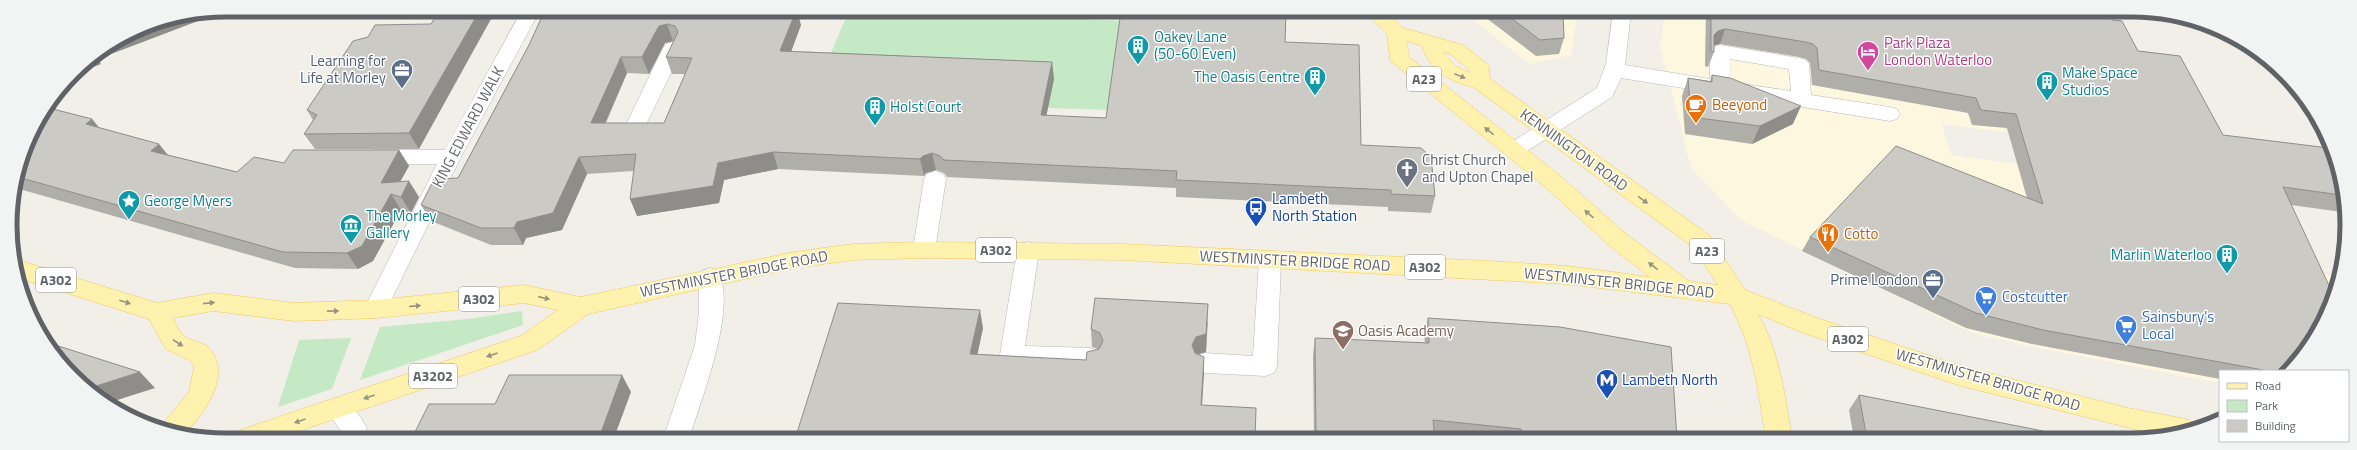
<svg xmlns="http://www.w3.org/2000/svg" width="2357" height="450" font-family="'Titillium Web',sans-serif">
  <rect width="100%" height="100%" fill="#f1efe8"/>
  <!-- commercial -->
  <g fill="#fef7e0">
    <polygon points="1462,11 1578,11 1571,55 1530,64"/>
    <polygon points="1665,11 1961,12 2005,132 1942,124 1951,155 2048,168 2337,279 2325,320 2220,371 2220,383 2033,347 1972,333 1741,220 1691,168 1660,47"/>
  </g>
  <!-- green -->
  <g fill="#c5e8c5">
    <polygon points="849,11 922,11 1123,21 1110,110 1048,108 1053,79 824,69"/>
    <polygon points="522,311 523,325 360,380 380,327 468,319"/>
    <polygon points="351,338 332,389 278,407 299,340"/>
  </g>
  <g fill="none" stroke-linecap="round" stroke-linejoin="round">
    <!-- minor casing -->
    <g stroke="#b5b8bc" stroke-width="1">
      <g id="minor">
        <polygon points="522,10 540,10 461,157 384,315 376,318 368,315 364,309 437,164 374,164 367,162 364,157 367,152 374,150 445,150"/>
        <path d="M760 11H810L811 13 809 17C795 21 775 21 761 17L759 13Z"/>
        <path d="M1613 11H1631L1625 65 1710 79V51L1713 47 1720 45 1799 58 1806 60 1809 64 1811 95 1890 107 1897 109 1900 114 1897 119 1890 121 1621 78 1612 97 1521 155 1514 157 1507 155 1504 150 1507 145 1597 88 1606 64ZM1730 59 1789 69 1791 91 1730 82Z"/>
        <polygon points="673,42 680,44 683,48 643,131 640,136 633,138 626,136 623,131 663,48 666,44"/>
        <polygon points="935,171 943,174 946,179 935,250 932,256 924,258 916,256 913,250 924,179 927,174"/>
        <polygon points="1028,242 1036,244 1039,250 1025,346 1091,348 1100,351 1103,358 1100,365 1091,368 1012,365 1004,362 1000,355 1017,250 1020,244"/>
        <polygon points="1270,253 1278,255 1281,261 1277,366 1274,373 1265,376 1205,373 1196,370 1193,363 1196,356 1205,353 1253,356 1259,261 1262,255"/>
        <path d="M710 268 718 271C738 307 701 400 689 439H663L695 345 699 311V277L702 271Z"/>
        <path d="M337 398C350 402 360 415 367 428L362 438H336L340 430 325 408 328 401Z"/>
      </g>
    </g>
    <!-- major casing -->
    <g stroke="#f2c960" stroke-width="1">
      <path id="major" d="M1364 11H1384L1403 28 1463 45 1486 63 1489 67 1490 79 1709 235 1745 290 1817 318 1961 366 2128 408 2186 419 2195 423 2197 428 2163 436 1961 386 1801 332 1758 314C1780 353 1785 396 1792 439H1766C1757 386 1755 353 1730 304L1567 284 1123 260 924 258 853 260 794 268 588 314 537 350 279 438H236L240 430 521 336 558 310 524 303 376 318 294 321 213 311 173 318C175 323 178 330 182 334 188 342 203 341 209 348 233 375 204 414 184 434L161 426 189 392 194 367 191 361 166 349 149 319 19 278 18 260 157 303 213 293 294 303 376 300 524 285 581 297 794 252 853 244 924 242 1123 244 1489 261 1567 266 1650 277 1610 246 1543 185 1393 63 1390 59 1387 34ZM1407 41 1422 46C1430 71 1449 81 1473 87L1693 247 1718 285 1689 281 1626 234 1559 175 1409 57ZM1443 52 1449 53 1469 69 1470 73 1455 66Z"/>
    </g>
    <!-- minor -->
    <use href="#minor" fill="#fff" fill-rule="evenodd"/>
    <!-- major -->
    <use href="#major" fill="#fff2af" fill-rule="evenodd"/>
  </g>
  <!-- wall -->
  <g fill="#afaea9" fill-rule="evenodd">
    <path d="M545 10 801 25 791 51 1052 62 1054 79 1046 116 1106 118 1285 42 1361 145 1435 196 1431 213 1388 211V207L1176 197V188L947 177 944 173 936 170 926 173 924 176 778 169 724 180 719 203 637 216 633 171 587 174 562 230 526 238 523 245H491L431 221 421 205 458 178 529 45ZM673 41H674L666 57 672 74H685L664 123H606L627 73 649 74 665 43Z"/>
    <polygon points="1477,11 1563,11 1564,38 1559,54 1536,56"/>
    <polygon points="1706,11 2109,12 2112,20 2138,51 2223,135 2340,169 2342,212 2291,205 2288,371 2220,371 2220,379 2032,344 1966,328 1802,251 1810,237 2027,198 2007,128 1972,125 1968,113 1812,85 1810,63 1806,59 1799,57 1720,44 1714,45 1714,52 1708,67 1705,66"/>
    <polygon points="368,37 419,149 315,149 304,134 313,120 307,110"/>
    <polygon points="1712,75 1793,124 1752,144 1685,134 1682,96 1688,78 1710,81"/>
    <polygon points="92,119 99,128 168,155 237,172 284,163 399,150 409,166 400,182 419,197 411,213 401,210 373,261 358,269 295,268 16,188 26,143"/>
    <polygon points="1428,318 1677,439 1452,439 1434,437 1435,439 1314,439 1313,355 1315,338 1425,343 1424,335"/>
    <polygon points="1208,322 1206,352 1197,354 1204,374 795,439 983,328 977,354 1086,360 1098,349 1092,347 1091,329"/>
    <polygon points="1859,395 2078,439 1854,439 1849,410"/>
  </g>
  <!-- shaded-wall -->
  <g fill="#8f8d8a">
    <polygon points="225,10 227,10 98,59 101,64 71,76 73,73 143,26"/>
    <polygon points="480,10 496,10 419,149 409,133"/>
    <polygon points="796,11 797,11 801,25 785,68 780,51"/>
    <polygon points="667,24 673,41 665,43 649,74 642,57 659,26"/>
    <polygon points="1725,29 1720,44 1713,46 1714,35 1718,31"/>
    <polygon points="621,57 627,73 598,139 591,123"/>
    <polygon points="1052,62 1054,79 1043,132 1041,115"/>
    <polygon points="1801,106 1793,124 1752,144 1760,126"/>
    <polygon points="92,119 105,135 86,124"/>
    <polygon points="159,144 172,160 151,151"/>
    <polygon points="399,150 409,166 393,194 391,194 401,210 373,261 358,269 347,253 381,183"/>
    <polygon points="773,152 778,169 724,180 719,203 637,216 630,199 718,163"/>
    <polygon points="932,153 936,170 926,173 924,176 920,159 923,156"/>
    <polygon points="579,157 587,174 562,230 526,238 523,245 514,228 517,222"/>
    <polygon points="409,181 419,197 411,213 401,197"/>
    <polygon points="1208,304 1206,352 1196,355 1192,345"/>
    <polygon points="980,310 983,328 974,371 970,354"/>
    <polygon points="1204,357 1204,374 1201,422 1201,405"/>
    <polygon points="140,372 155,388 108,403 90,388"/>
    <polygon points="622,375 631,392 614,438 599,438"/>
  </g>
  <!-- building -->
  <g fill="#cccac5" stroke="#8f8d8a" fill-rule="evenodd">
    <polygon points="440,10 480,10 409,133 304,134 317,115 307,110 353,41 368,37 375,25 431,24"/>
    <path d="M545 10 796 11 780 51 1052 62 1041 115 1106 118 1121 11H1286L1285 42 1359 45 1361 145 1421 148 1431 157 1435 196 1391 194V190L1176 180 1177 171 944 160 940 156 932 153 923 156 920 159 773 152 718 163 713 186 630 199 636 154 579 157 553 213 517 222 514 228H481L421 205 434 179 458 178 529 45ZM667 24 675 26 678 32 666 57 692 58 664 123H591L621 57H642L659 26Z"/>
    <polygon points="1502,11 1563,11 1564,38 1540,40"/>
    <polygon points="1711,11 2109,12 2112,20 2122,21 2138,51 2180,56 2223,135 2329,148 2340,169 2341,195 2283,187 2333,294 2325,320 2288,371 2269,371 2043,330 1976,313 1810,237 1896,146 2043,204 2016,114 1981,110 1976,98 1819,70 1817,48 1813,44 1806,42 1725,29 1718,31 1714,35 1714,52 1711,51"/>
    <polygon points="1712,75 1730,78 1801,106 1760,126 1691,117 1688,78 1712,82"/>
    <polygon points="49,108 92,119 86,124 159,144 151,151 237,172 254,157 284,163 293,150 399,150 381,183 409,181 401,197 391,194 362,246 347,253 283,252 18,177 26,143"/>
    <polygon points="1095,298 1208,304 1206,334 1196,337 1192,345 1195,353 1204,357 1201,405 1256,408 1255,439 795,439 838,303 980,310 970,354 1086,360 1087,352 1099,349 1103,341 1100,333 1091,329"/>
    <polygon points="1428,318 1560,327 1671,347 1677,439 1523,439 1521,429 1433,420 1435,439 1316,439 1315,338 1429,343"/>
    <polygon points="49,343 140,372 90,388 63,367"/>
    <polygon points="509,375 622,375 599,438 412,438 429,404 495,404"/>
    <polygon points="1859,395 2038,430 2078,439 1867,439"/>
  </g>
  <!-- one-way arrows -->
  <defs><path id="oneway-solid" d="M-6-.8H1V-3.2L6.5 0L1 3.2V.8H-6Z"/></defs>
  <g fill="#979581">
    <use href="#oneway-solid" transform="translate(1460 76) rotate(22)"/>
    <use href="#oneway-solid" transform="translate(1489 131) rotate(-142)"/>
    <use href="#oneway-solid" transform="translate(1643 200) rotate(36)"/>
    <use href="#oneway-solid" transform="translate(1589 214) rotate(-139)"/>
    <use href="#oneway-solid" transform="translate(1653 266) rotate(-143)"/>
    <use href="#oneway-solid" transform="translate(544 298) rotate(13)"/>
    <use href="#oneway-solid" transform="translate(125 302) rotate(17)"/>
    <use href="#oneway-solid" transform="translate(209 303) rotate(-6)"/>
    <use href="#oneway-solid" transform="translate(415 306) rotate(-5)"/>
    <use href="#oneway-solid" transform="translate(333 311) rotate(-1)"/>
    <use href="#oneway-solid" transform="translate(178 343) rotate(33)"/>
    <use href="#oneway-solid" transform="translate(492 355) rotate(161)"/>
    <use href="#oneway-solid" transform="translate(369 397) rotate(161)"/>
    <use href="#oneway-solid" transform="translate(300 421) rotate(161)"/>
  </g>
  <!-- icons -->
  <defs>
    <g id="building-pin" transform="scale(1.15)"><path d="M0 17L-7.5 6A9.5 9.5 0 1 1 7.5 6Z" fill="#0f9aa8" stroke="#fff"/><path d="M-4-6H4V6H1V3H-1V6H-4ZM-2.5-4.3h1.7v1.8h-1.7ZM.8-4.3h1.7v1.8H.8ZM-2.5-1h1.7V.8h-1.7ZM.8-1h1.7V.8H.8Z" fill="#fff"/></g>
    <g id="hotel-pin" transform="scale(1.15)"><path d="M0 17L-7.5 6A9.5 9.5 0 1 1 7.5 6Z" fill="#d1479c" stroke="#fff"/><path d="M-6-4.5h1.5V1H6V5H4.5V3h-9V5H-6ZM-4 0a1.8 1.8 0 1 1 3.6 0ZM.5 0V-2.5h3Q6-2.5 6 0Z" fill="#fff"/></g>
    <g id="office-pin" transform="scale(1.15)"><path d="M0 17L-7.5 6A9.5 9.5 0 1 1 7.5 6Z" fill="#5c6f8a" stroke="#fff"/><path d="M-6-3h4V-5.5h4V-3h4V5H-6ZM-1-4.5V-3h2v-1.5ZM-6 0V1H6V0Z" fill="#fff"/></g>
    <g id="cafe-pin" transform="scale(1.15)"><path d="M0 17L-7.5 6A9.5 9.5 0 1 1 7.5 6Z" fill="#e8710a" stroke="#fff"/><path d="M-5.5-4.5H6V0H3Q3 3.5 0 3.5H-2.5Q-5.5 3.5-5.5 0ZM3-3.2v2h1.7v-2ZM-6 4.5H4V6H-6Z" fill="#fff"/></g>
    <g id="church-pin" transform="scale(1.15)"><path d="M0 17L-7.5 6A9.5 9.5 0 1 1 7.5 6Z" fill="#6b7280" stroke="#fff"/><path d="M-1.2-6h2.4v3.5h3.3v2.4h-3.3V6h-2.4V-.1h-3.3v-2.4h3.3Z" fill="#fff"/></g>
    <g id="sight-pin" transform="scale(1.15)"><path d="M0 17L-7.5 6A9.5 9.5 0 1 1 7.5 6Z" fill="#0f9aa8" stroke="#fff"/><path d="M0-6L1.8-2.2L6-1.7L2.9 1.2L3.7 5.4L0 3.3L-3.7 5.4L-2.9 1.2L-6-1.7L-1.8-2.2Z" fill="#fff"/></g>
    <g id="bus-pin" transform="scale(1.15)"><path d="M0 17L-7.5 6A9.5 9.5 0 1 1 7.5 6Z" fill="#1a4fb4" stroke="#fff"/><path d="M-5-6H5V4H4V6H2V4H-2V6H-4V4H-5ZM-3.5-4V0h7V-4ZM-3.5 1.2v1.5H-2V1.2ZM2 1.2v1.5H3.5V1.2Z" fill="#fff"/></g>
    <g id="museum-pin" transform="scale(1.15)"><path d="M0 17L-7.5 6A9.5 9.5 0 1 1 7.5 6Z" fill="#0f9aa8" stroke="#fff"/><path d="M0-6L6-3V-2H-6V-3ZM-5-1h2V3h-2ZM-1-1h2V3h-2ZM3-1h2V3H3ZM-6 4H6V6H-6Z" fill="#fff"/></g>
    <g id="restaurant-pin" transform="scale(1.15)"><path d="M0 17L-7.5 6A9.5 9.5 0 1 1 7.5 6Z" fill="#e8710a" stroke="#fff"/><path d="M-5-6h1v4h1v-4h1v4h1v-4h1v5L-1.5 .5V6h-2V.5L-5-1ZM5-6V6H3V1.5H1.5Q1.5-4 5-6Z" fill="#fff"/></g>
    <g id="supermarket-pin" transform="scale(1.15)"><path d="M0 17L-7.5 6A9.5 9.5 0 1 1 7.5 6Z" fill="#3f7fe0" stroke="#fff"/><path d="M-6-5.5h2.5l.6 2H6L4.5 2H-2.5L-4.4-4H-6ZM-1.5 3.2a1.3 1.3 0 1 0 .1 0ZM3 3.2a1.3 1.3 0 1 0 .1 0Z" fill="#fff"/></g>
    <g id="school-pin" transform="scale(1.15)"><path d="M0 17L-7.5 6A9.5 9.5 0 1 1 7.5 6Z" fill="#8d6e63" stroke="#fff"/><path d="M0-5L7-2L0 1L-7-2ZM-4 1L0 2.5L4 1V4Q0 6-4 4Z" fill="#fff"/></g>
    <g id="metro-pin" transform="scale(1.15)"><path d="M0 17L-7.5 6A9.5 9.5 0 1 1 7.5 6Z" fill="#1a4fb4" stroke="#fff"/><path d="M-5.5 5V-5H-3L0 0L3-5H5.5V5H3V-.5L0 4L-3-.5V5Z" fill="#fff"/></g>
  </defs>
  <g fill-rule="evenodd">
    <use href="#building-pin" x="1138" y="46"/>
    <use href="#hotel-pin" x="1868" y="52"/>
    <use href="#office-pin" x="402" y="70"/>
    <use href="#building-pin" x="1315" y="77"/>
    <use href="#building-pin" x="2047" y="82"/>
    <use href="#cafe-pin" x="1696" y="105"/>
    <use href="#building-pin" x="875" y="107"/>
    <use href="#church-pin" x="1407" y="169"/>
    <use href="#sight-pin" x="129" y="201"/>
    <use href="#bus-pin" x="1256" y="208"/>
    <use href="#museum-pin" x="351" y="225"/>
    <use href="#restaurant-pin" x="1828" y="234"/>
    <use href="#building-pin" x="2227" y="255"/>
    <use href="#office-pin" x="1933" y="280"/>
    <use href="#supermarket-pin" x="1986" y="297"/>
    <use href="#supermarket-pin" x="2126" y="326"/>
    <use href="#school-pin" x="1343" y="331"/>
    <use href="#metro-pin" x="1607" y="380"/>
  </g>
  <g text-anchor="middle" stroke-width="3" stroke-linejoin="round" paint-order="stroke">
    <!-- shield labels -->
    <g fill="#fff" stroke="#8f9295" stroke-width="1">
      <rect x="1407" y="67" width="34" height="24" rx="3"/>
      <rect x="976" y="238" width="40" height="24" rx="3"/>
      <rect x="1690" y="239" width="34" height="24" rx="3"/>
      <rect x="1405" y="255" width="40" height="24" rx="3"/>
      <rect x="36" y="268" width="40" height="24" rx="3"/>
      <rect x="459" y="287" width="40" height="24" rx="3"/>
      <rect x="1828" y="327" width="40" height="24" rx="3"/>
      <rect x="409" y="364" width="48" height="24" rx="3"/>
    </g>
    <g font-size="14" font-weight="bold" fill="#5f6368">
      <text x="1424" y="84">A23</text>
      <text x="996" y="255">A302</text>
      <text x="1707" y="256">A23</text>
      <text x="1425" y="272">A302</text>
      <text x="56" y="285">A302</text>
      <text x="479" y="304">A302</text>
      <text x="1848" y="344">A302</text>
      <text x="433" y="381">A3202</text>
    </g>
    <!-- culture labels -->
    <g font-size="15" fill="#0d838f" stroke="#fff" text-anchor="start">
      <text x="1154" y="42">Oakey Lane<tspan x="1154" dy="17">(50-60 Even)</tspan></text>
      <text x="2062" y="78">Make Space<tspan x="2062" dy="17">Studios</tspan></text>
      <text x="1300" y="82" text-anchor="end">The Oasis Centre</text>
      <text x="890" y="112">Holst Court</text>
      <text x="144" y="206">George Myers</text>
      <text x="366" y="221">The Morley<tspan x="366" dy="17">Gallery</tspan></text>
      <text x="2212" y="260" text-anchor="end">Marlin Waterloo</text>
    </g>
    <!-- hotel labels -->
    <g font-size="15" fill="#b23c85" stroke="#fff" text-anchor="start">
      <text x="1884" y="48">Park Plaza<tspan x="1884" dy="17">London Waterloo</tspan></text>
    </g>
    <!-- service labels -->
    <g font-size="15" fill="#4e5e75" stroke="#fff" text-anchor="end">
      <text x="386" y="66">Learning for<tspan x="386" dy="17">Life at Morley</tspan></text>
      <text x="1918" y="285">Prime London</text>
    </g>
    <!-- food labels -->
    <g font-size="15" fill="#c56008" stroke="#fff" text-anchor="start">
      <text x="1712" y="110">Beeyond</text>
      <text x="1844" y="239">Cotto</text>
    </g>
    <!-- street labels -->
    <g font-size="15" fill="#5f6368" stroke="#fff">
      <text transform="translate(468 127) rotate(-62)" y="5">KING EDWARD WALK</text>
      <text transform="translate(1574 150) rotate(36)" y="5">KENNINGTON ROAD</text>
      <text transform="translate(1295 261) rotate(3)" y="5">WESTMINSTER BRIDGE ROAD</text>
      <text transform="translate(734 274) rotate(-11)" y="5">WESTMINSTER BRIDGE ROAD</text>
      <text transform="translate(1619 283) rotate(6)" y="5">WESTMINSTER BRIDGE ROAD</text>
      <text transform="translate(1988 380) rotate(16)" y="5">WESTMINSTER BRIDGE ROAD</text>
    </g>
    <!-- worship labels -->
    <g font-size="15" fill="#5b616d" stroke="#fff" text-anchor="start">
      <text x="1422" y="165">Christ Church<tspan x="1422" dy="17">and Upton Chapel</tspan></text>
    </g>
    <!-- transit labels -->
    <g font-size="15" fill="#164399" stroke="#fff" text-anchor="start">
      <text x="1272" y="204">Lambeth<tspan x="1272" dy="17">North Station</tspan></text>
      <text x="1622" y="385">Lambeth North</text>
    </g>
    <!-- shop labels -->
    <g font-size="15" fill="#366cbe" stroke="#fff" text-anchor="start">
      <text x="2002" y="302">Costcutter</text>
      <text x="2142" y="322">Sainsbury's<tspan x="2142" dy="17">Local</tspan></text>
    </g>
    <!-- education labels -->
    <g font-size="15" fill="#785e54" stroke="#fff" text-anchor="start">
      <text x="1358" y="336">Oasis Academy</text>
    </g>
  </g>
  <!-- crop -->
  <path d="M0 0H2357V450H0ZM225 17H2132A208 208 0 0 1 2340 225V225A208 208 0 0 1 2132 433H225A208 208 0 0 1 17 225V225A208 208 0 0 1 225 17Z" fill="#f2f3f3" fill-rule="evenodd"/>
  <path fill="none" stroke="#5f6368" stroke-width="5" d="M225 17H2132A208 208 0 0 1 2340 225V225A208 208 0 0 1 2132 433H225A208 208 0 0 1 17 225V225A208 208 0 0 1 225 17Z"/>
  <!-- legend -->
  <rect x="2219" y="370" width="130" height="72" fill="#ffffff" stroke="#bfc1c3"/>
  <rect x="2227" y="383" width="20" height="6" fill="#fff2af" stroke="#bfc1c3"/>
  <text x="2255" y="390" font-size="12" fill="#5f6368">Road</text>
  <rect x="2227" y="400" width="20" height="12" fill="#c5e8c5" stroke="#bfc1c3"/>
  <text x="2255" y="410" font-size="12" fill="#5f6368">Park</text>
  <rect x="2227" y="420" width="20" height="12" fill="#cccac5" stroke="#bfc1c3"/>
  <text x="2255" y="430" font-size="12" fill="#5f6368">Building</text>
</svg>
